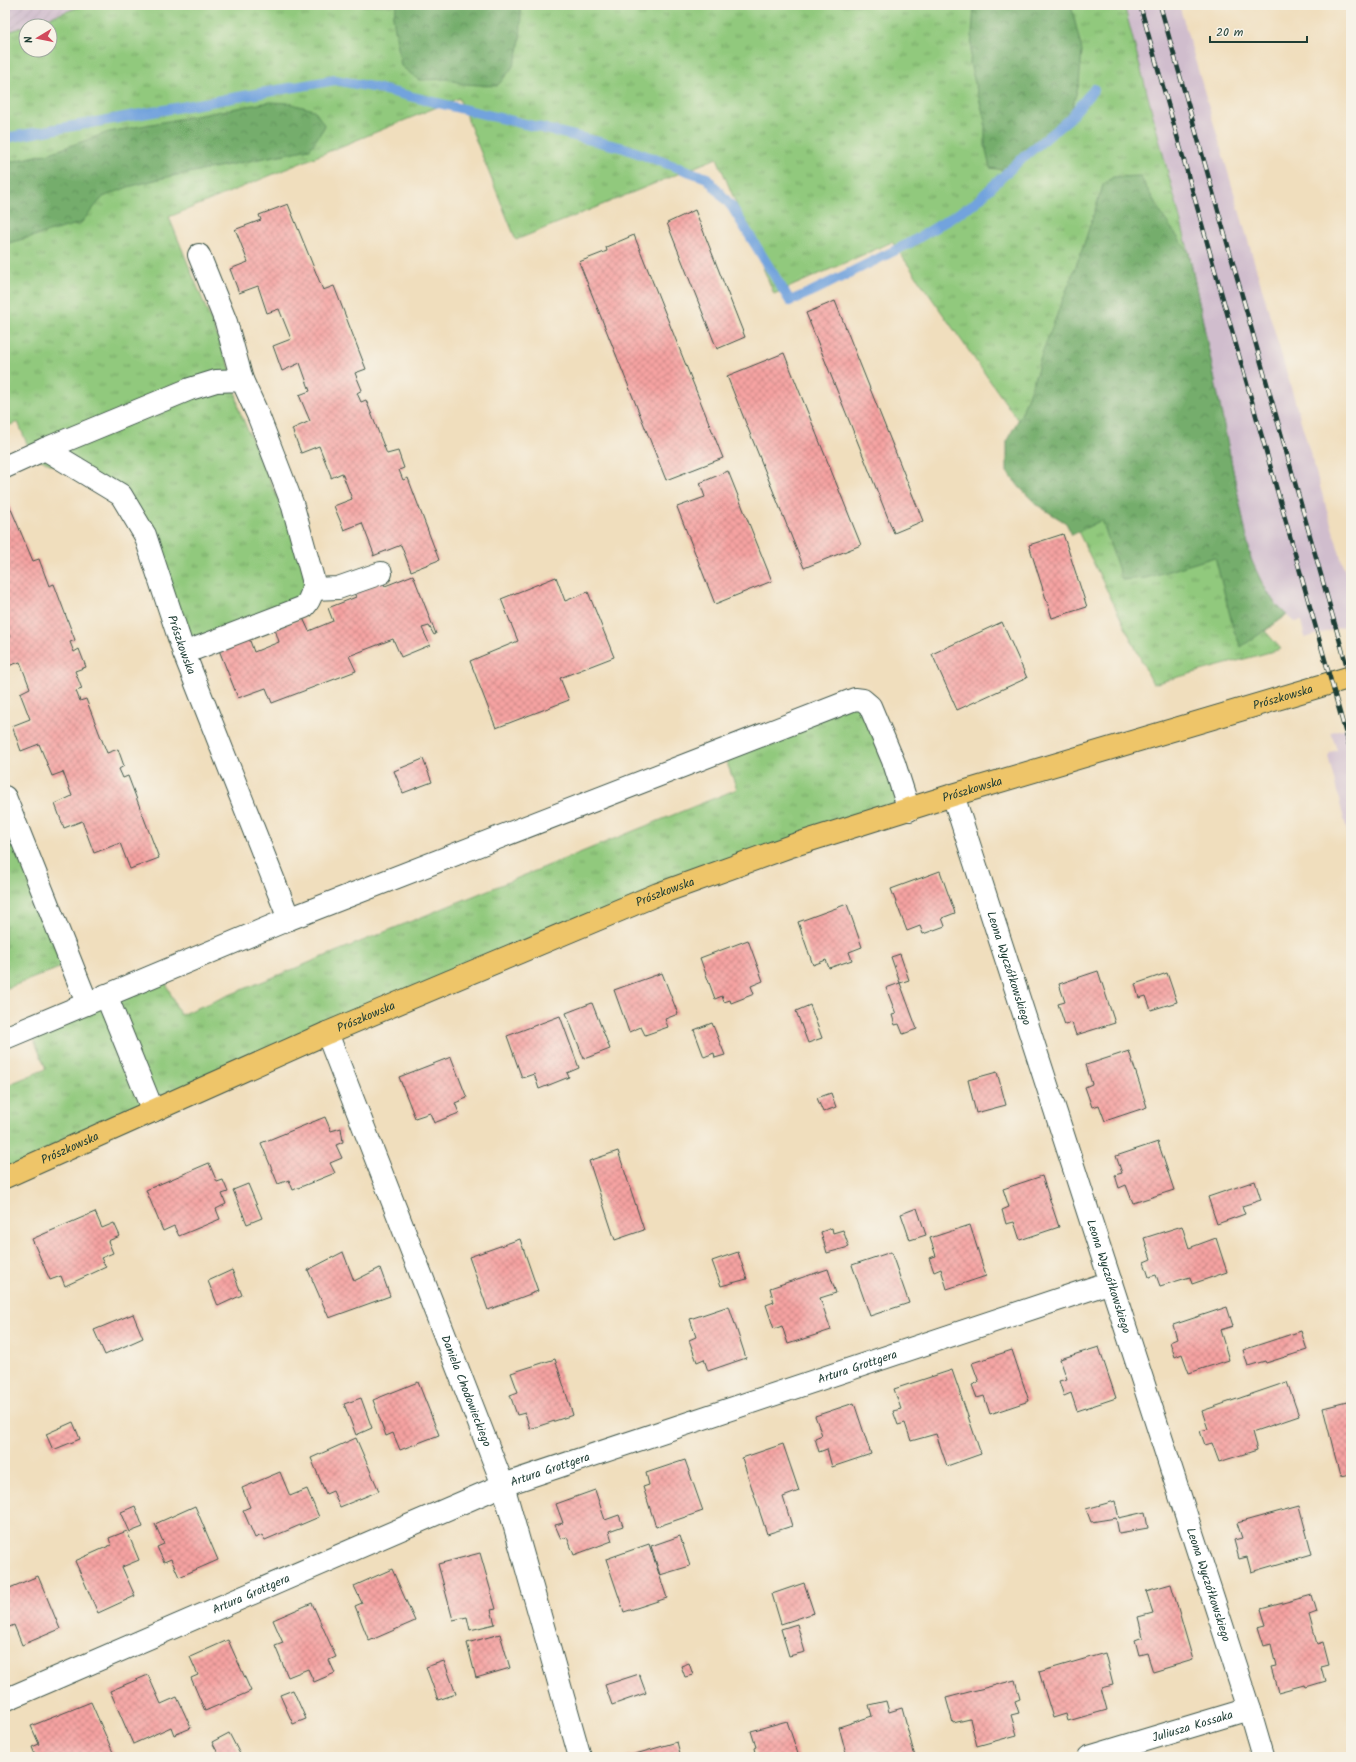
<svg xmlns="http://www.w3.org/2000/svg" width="1356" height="1762" font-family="Kalam,sans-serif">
  <defs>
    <pattern id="industrial-furrows" width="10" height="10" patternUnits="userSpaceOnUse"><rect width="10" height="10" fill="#d0bdcd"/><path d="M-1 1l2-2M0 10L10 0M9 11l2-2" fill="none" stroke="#b2a3b1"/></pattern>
    <pattern id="grass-tufts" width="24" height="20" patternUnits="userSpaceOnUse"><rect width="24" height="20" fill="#91c97d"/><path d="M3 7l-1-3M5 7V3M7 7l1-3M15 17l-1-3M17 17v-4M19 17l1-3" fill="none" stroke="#76a467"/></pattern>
    <pattern id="forest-crowns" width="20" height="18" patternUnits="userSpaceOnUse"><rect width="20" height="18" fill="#74ad6c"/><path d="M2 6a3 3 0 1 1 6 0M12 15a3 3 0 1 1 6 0" fill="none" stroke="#5f8e5a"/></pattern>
    <pattern id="building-cross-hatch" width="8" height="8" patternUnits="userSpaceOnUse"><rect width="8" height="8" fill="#f6a3a2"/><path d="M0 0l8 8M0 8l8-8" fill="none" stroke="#c78685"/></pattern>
  </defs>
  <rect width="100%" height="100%" fill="#f7f3e8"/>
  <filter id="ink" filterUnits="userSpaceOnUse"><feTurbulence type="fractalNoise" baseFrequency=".025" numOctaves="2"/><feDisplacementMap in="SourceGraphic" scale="8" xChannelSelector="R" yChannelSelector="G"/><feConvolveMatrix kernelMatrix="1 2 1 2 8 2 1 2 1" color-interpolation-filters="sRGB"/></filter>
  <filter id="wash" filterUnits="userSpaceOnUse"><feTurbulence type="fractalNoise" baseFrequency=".012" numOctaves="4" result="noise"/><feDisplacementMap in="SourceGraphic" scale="16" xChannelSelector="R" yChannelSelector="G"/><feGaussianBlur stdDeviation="0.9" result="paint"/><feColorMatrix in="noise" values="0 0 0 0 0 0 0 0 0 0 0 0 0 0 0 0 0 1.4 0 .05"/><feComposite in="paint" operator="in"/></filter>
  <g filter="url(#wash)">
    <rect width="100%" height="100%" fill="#f0debd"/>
    <!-- industrial -->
    <polygon fill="url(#industrial-furrows)" points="5,5 85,5 5,33"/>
    <!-- railway -->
    <g fill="#d0bdcd">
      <polygon points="1124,5 1179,5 1351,592 1350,606 1344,607 1349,625 1305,638 1301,621 1294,622 1275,605 1268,594 1251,559 1189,253"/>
      <polygon points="1351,727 1351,847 1328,756 1331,752 1337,750 1331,732"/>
    </g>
    <!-- grass -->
    <g fill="url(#grass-tufts)" stroke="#588358">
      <path d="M85 5H1124L1189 253 1251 559C1261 581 1268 599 1287 615L1265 631 1281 649 1153 684 1036 446 892 242 774 294 717 158 516 240 459 98 169 217 233 375 239 410 313 579 310 600 184 653 121 495 32 456 18 422 5 427V33L26 26V50H50V26H26Z"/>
      <polygon points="855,699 909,810 791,846 5,1177 5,1086 46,1069 29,1028 161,972 180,1015 737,789 722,750"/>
      <polygon points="5,797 72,963 5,989"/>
    </g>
    <!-- forest -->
    <g fill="url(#forest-crowns)" stroke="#4a7550">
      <path d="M397 5H518C524 15 520 55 513 66 509 73 503 79 497 86L463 84 447 79 419 80 401 66 393 17Z"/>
      <polygon points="974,5 1071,5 1082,51 1079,84 1069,119 1020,160 1010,171 990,168 985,146 985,121 970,64"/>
      <polygon points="270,102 288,103 314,110 325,126 310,149 163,178 128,187 103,197 81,223 5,244 5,163 50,153 109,132"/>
      <path d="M1140 176 1162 215 1189 253 1251 559C1261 581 1268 599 1287 615L1241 647 1234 631 1215 557 1146 578 1122 580 1102 520 1072 535 1066 523 1037 505 1021 489 1007 472V440L1021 415 1037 371 1042 353 1082 250 1103 185 1113 177Z"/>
    </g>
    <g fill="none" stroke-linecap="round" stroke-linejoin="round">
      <!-- stream -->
      <polyline stroke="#72a3dd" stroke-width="10" points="5,138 335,80 372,87 624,148 707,178 732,207 790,301 813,291 910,243 974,204 1020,160 1069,119 1094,89"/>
    </g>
    <g id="blocks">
      <!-- building -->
      <g fill="url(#building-cross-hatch)">
        <polygon points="288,204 323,290 334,286 366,369 355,373 362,390 357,393 361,402 366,400 387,454 398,451 404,468 399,470 403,480 408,478 439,560 411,571 401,545 373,556 374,554 362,523 344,530 334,506 352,499 342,473 331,478 331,476 319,446 301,453 292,429 310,421 299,395 310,391 300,363 282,371 273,346 291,339 279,309 267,313 258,286 239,293 230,269 248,262 236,231 234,230 261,220 259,215"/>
        <polygon points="695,210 745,337 717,349 667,223"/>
        <polygon points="634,235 723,458 666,480 579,262 607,251 606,247"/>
        <polygon points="835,301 923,521 894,533 806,313"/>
        <polygon points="784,353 861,545 804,568 727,376"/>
        <polygon points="728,471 772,581 715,604 677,507 705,497 700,483"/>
        <polygon points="8,502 33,561 39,559 49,586 54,584 75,640 70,642 74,652 79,649 86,667 75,671 82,689 76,691 80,701 86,699 107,753 118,749 124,766 119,769 123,778 128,776 159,858 130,869 120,843 94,853 82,821 64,828 55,804 72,796 63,772 52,776 39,744 21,751 12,726 30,719 20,693 30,688 20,662 5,667 5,640 10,638 5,623 5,504"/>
        <polygon points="1063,534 1087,607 1052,618 1029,545"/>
        <polygon points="413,575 436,634 434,635 429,626 422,628 430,645 401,657 393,639 349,656 356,671 272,703 266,688 238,698 219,650 249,638 254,652 279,642 275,629 303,618 309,631 333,621 328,608 356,597 354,593 383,581 385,586"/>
        <polygon points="556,577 565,601 588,592 614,657 560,678 569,700 496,728 470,661 518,641 501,599"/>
        <polygon points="1002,622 1027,678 957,710 932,654"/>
        <polygon points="423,759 432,782 403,793 394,771"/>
        <polygon points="940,871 955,913 942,918 945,926 923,934 920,926 907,931 891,889"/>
        <polygon points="847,904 862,947 849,952 852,960 829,968 826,960 813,965 798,922"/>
        <polygon points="748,940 763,981 751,986 754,994 731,1003 730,1000 724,1002 722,996 715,999 700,958"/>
        <polygon points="900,954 909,980 900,983 891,957"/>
        <polygon points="1098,971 1115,1023 1076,1035 1072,1023 1065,1025 1058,1004 1065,1002 1059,984"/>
        <polygon points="662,973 678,1014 665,1019 668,1027 645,1035 641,1027 629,1032 614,990"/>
        <polygon points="1167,973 1177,1002 1151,1010 1146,996 1139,998 1135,984"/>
        <polygon points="900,983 917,1029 903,1034 899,1024 895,1025 892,1015 896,1014 886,988"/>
        <polygon points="592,1003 610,1049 584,1059 566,1013"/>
        <polygon points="810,1005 822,1038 808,1043 796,1011"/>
        <polygon points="560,1016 579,1068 567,1073 569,1077 539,1089 534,1074 522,1078 507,1036"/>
        <polygon points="712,1023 725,1055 715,1058 714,1053 704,1057 694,1030"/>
        <polygon points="1129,1051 1147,1107 1105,1121 1099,1105 1092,1107 1085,1087 1092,1084 1086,1065"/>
        <polygon points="451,1057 467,1098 455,1103 459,1113 434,1123 430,1113 415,1118 399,1077"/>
        <polygon points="997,1072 1006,1105 976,1113 968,1080"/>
        <polygon points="831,1093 836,1107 823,1112 817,1098"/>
        <polygon points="325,1117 331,1131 341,1128 343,1142 336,1145 342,1158 330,1163 335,1173 293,1190 289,1180 278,1184 261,1143"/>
        <polygon points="1158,1142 1174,1190 1133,1203 1126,1185 1119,1188 1115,1175 1122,1173 1116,1156"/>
        <polygon points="618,1151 644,1230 615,1240 589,1161"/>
        <polygon points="209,1163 217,1182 223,1180 228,1192 222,1194 226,1204 216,1209 220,1219 179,1236 174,1226 163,1231 146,1190"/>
        <polygon points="1042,1176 1059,1227 1020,1240 1014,1222 1006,1224 1002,1210 1009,1207 1003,1189"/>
        <polygon points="1255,1181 1261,1200 1242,1206 1245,1214 1217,1224 1208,1197"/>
        <polygon points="248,1184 262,1218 247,1224 233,1190"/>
        <polygon points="917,1208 926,1235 910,1240 901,1214"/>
        <polygon points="95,1212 102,1228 114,1223 120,1236 108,1241 113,1253 101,1258 106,1267 65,1286 61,1276 50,1280 32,1239"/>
        <polygon points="970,1225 986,1276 947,1289 941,1269 934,1272 929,1258 936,1256 930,1238"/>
        <polygon points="1182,1226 1189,1248 1216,1238 1227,1272 1192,1284 1190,1277 1160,1286 1156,1275 1149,1277 1144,1262 1151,1259 1144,1238"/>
        <polygon points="832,1228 833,1233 843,1230 849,1247 827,1253 821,1232"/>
        <polygon points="520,1239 538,1291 488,1310 469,1257"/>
        <polygon points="343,1252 354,1281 380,1268 390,1296 329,1318 308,1270"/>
        <polygon points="738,1252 747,1279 721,1286 712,1261"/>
        <polygon points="891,1252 909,1303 870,1316 852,1265"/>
        <polygon points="828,1269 836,1293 820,1298 831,1330 788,1344 782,1326 774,1329 766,1305 774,1302 770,1288"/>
        <polygon points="232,1270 242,1295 218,1306 208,1281"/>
        <polygon points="729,1306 746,1358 708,1371 704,1359 697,1362 689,1340 696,1337 690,1319"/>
        <polygon points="1227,1307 1233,1326 1220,1330 1229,1360 1189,1373 1182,1354 1175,1357 1170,1342 1177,1339 1173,1325"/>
        <polygon points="133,1314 143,1338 105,1355 94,1330"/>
        <polygon points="1301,1331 1307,1350 1266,1363 1265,1361 1248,1366 1243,1350"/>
        <polygon points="1099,1347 1116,1398 1077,1411 1071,1393 1064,1396 1059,1381 1067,1379 1060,1359"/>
        <polygon points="1012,1350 1029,1401 990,1414 984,1396 977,1398 972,1385 979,1382 972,1363"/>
        <polygon points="555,1359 573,1415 530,1429 525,1413 517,1415 510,1395 518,1392 511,1373"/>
        <polygon points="952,1370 981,1454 947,1466 936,1434 911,1441 905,1423 898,1425 893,1411 901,1409 894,1389"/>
        <polygon points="418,1382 439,1435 400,1450 393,1433 386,1436 373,1400"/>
        <polygon points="1287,1382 1299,1416 1252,1432 1257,1450 1219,1462 1212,1443 1205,1445 1200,1431 1208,1429 1202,1411"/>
        <polygon points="361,1398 372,1428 356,1435 344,1404"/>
        <polygon points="1351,1401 1351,1474 1340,1476 1323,1408"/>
        <polygon points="854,1403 871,1454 832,1467 827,1449 819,1452 815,1438 822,1435 815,1416"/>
        <polygon points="73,1422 80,1439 53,1450 46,1434"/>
        <polygon points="356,1438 379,1491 340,1507 333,1491 326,1494 311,1458"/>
        <polygon points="783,1444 799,1491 783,1497 792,1526 767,1534 742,1458"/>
        <polygon points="685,1460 703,1511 656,1527 643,1487 649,1485 646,1473"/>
        <polygon points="280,1472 290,1496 307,1489 319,1517 265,1540 262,1535 255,1538 243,1510 250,1507 242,1488"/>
        <polygon points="595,1490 605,1520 619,1515 623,1526 609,1531 612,1541 574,1555 567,1537 561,1539 555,1525 563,1523 556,1504"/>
        <polygon points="1115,1501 1119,1518 1145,1512 1148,1528 1119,1533 1116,1518 1091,1522 1086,1509"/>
        <polygon points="135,1506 143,1527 130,1532 121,1512"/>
        <polygon points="195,1506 218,1560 179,1577 171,1559 164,1562 157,1547 164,1544 155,1524"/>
        <polygon points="1299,1506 1312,1554 1251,1572 1247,1557 1239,1559 1234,1540 1242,1538 1237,1523"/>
        <polygon points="127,1531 139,1560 122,1567 135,1596 98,1613 75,1561 111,1545 109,1538"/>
        <polygon points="680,1536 690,1566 660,1575 651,1546"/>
        <polygon points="649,1544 667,1598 624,1612 606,1559"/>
        <polygon points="480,1553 496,1609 491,1610 495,1624 470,1630 467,1617 453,1620 438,1564"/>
        <polygon points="392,1569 415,1621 369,1641 355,1606 362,1603 354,1586"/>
        <polygon points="38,1576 60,1629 22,1645 14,1625 7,1628 5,1623 5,1590"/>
        <polygon points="804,1583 814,1613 781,1624 772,1594"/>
        <polygon points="1171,1584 1193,1660 1153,1672 1147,1653 1139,1655 1135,1640 1143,1637 1138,1617 1153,1613 1146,1591"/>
        <polygon points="1312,1595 1317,1612 1309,1615 1317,1644 1323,1642 1329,1665 1321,1667 1325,1681 1305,1687 1304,1685 1278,1692 1271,1668 1276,1667 1271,1644 1264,1646 1258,1627 1266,1625 1261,1609"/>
        <polygon points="312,1603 336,1657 329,1660 335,1673 314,1682 308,1669 288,1677 275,1646 283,1643 273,1620"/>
        <polygon points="797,1624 805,1652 789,1656 781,1629"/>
        <polygon points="500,1634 510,1668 476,1678 467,1643"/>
        <polygon points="228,1640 251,1691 205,1711 191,1678 198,1675 190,1657"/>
        <polygon points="1105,1653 1113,1685 1101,1688 1107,1710 1068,1721 1066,1714 1053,1718 1039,1672"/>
        <polygon points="444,1661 456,1694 438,1700 426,1667"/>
        <polygon points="689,1663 693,1675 685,1677 681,1666"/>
        <polygon points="639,1674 646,1693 612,1705 605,1685"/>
        <polygon points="148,1675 161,1704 177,1697 191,1728 174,1735 171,1727 133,1744 110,1691"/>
        <polygon points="1015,1680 1020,1699 1015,1701 1019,1713 1011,1715 1017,1735 977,1746 970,1719 953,1723 946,1698"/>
        <polygon points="293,1690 306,1719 293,1724 280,1695"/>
        <polygon points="886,1701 889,1712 902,1708 915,1757 873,1757 872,1754 860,1757 847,1757 839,1727 872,1716 869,1705"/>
        <polygon points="91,1702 115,1757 36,1757 32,1747 39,1744 31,1726"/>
        <polygon points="787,1721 799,1757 756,1757 754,1748 756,1747 751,1731"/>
        <polygon points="229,1733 241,1756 238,1757 220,1757 212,1742"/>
        <polygon points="677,1742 681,1757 625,1757"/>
      </g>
    </g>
  </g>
  <g filter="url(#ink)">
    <use href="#blocks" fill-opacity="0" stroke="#3e5549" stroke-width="1"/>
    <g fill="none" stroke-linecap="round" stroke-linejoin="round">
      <!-- minor casing -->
      <g stroke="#3e5549" stroke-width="24">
        <g id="minor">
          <polyline points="199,255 226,322 242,380"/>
          <path d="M45 449 190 389 216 381 242 380 258 415 292 503 313 579C313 590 312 598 304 607L184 653"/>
          <path id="s1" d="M5 467 45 449 121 495 145 535 184 653 289 919"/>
          <polyline points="313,589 338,588 381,573"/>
          <path id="s2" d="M953 795 1249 1709 1263 1757"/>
          <polyline points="5,797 87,1003"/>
          <polyline points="106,995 153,1111"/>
          <path id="s3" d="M327 1033 503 1485 580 1757"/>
          <polyline points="5,1038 289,919 855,699 863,700 870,706 894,763 909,810"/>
          <path id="s4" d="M5 1700 503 1485 1111 1282"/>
          <path id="s5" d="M1089 1757 1249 1709"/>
        </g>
      </g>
      <!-- major casing -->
      <g stroke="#3e5549" stroke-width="24">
        <g id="major">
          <path id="s6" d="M5 1177 327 1033 658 894 791 846 953 795 1351 677"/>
        </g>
      </g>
      <!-- minor -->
      <use href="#minor" stroke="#fff" stroke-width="22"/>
      <!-- major -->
      <use href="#major" stroke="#eec569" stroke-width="22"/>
      <!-- rail casing -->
      <g stroke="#1f3d34" stroke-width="4.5">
        <g id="rail">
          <polyline points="1140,5 1351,752"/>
          <polyline points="1160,5 1351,681"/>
        </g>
      </g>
      <!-- rail -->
      <use href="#rail" stroke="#f7f3e8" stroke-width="3" stroke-dasharray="9" stroke-linecap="butt"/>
    </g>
  </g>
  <g text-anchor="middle" stroke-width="4" stroke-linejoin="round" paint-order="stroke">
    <!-- street labels -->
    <g font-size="12" fill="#1f3d34" stroke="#f7f3e8">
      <text dy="4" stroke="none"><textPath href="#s1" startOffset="295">Prószkowska</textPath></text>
      <text dy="4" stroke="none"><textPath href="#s6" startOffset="1367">Prószkowska</textPath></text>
      <text dy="4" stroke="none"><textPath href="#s6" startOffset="1043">Prószkowska</textPath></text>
      <text dy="4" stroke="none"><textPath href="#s6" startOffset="719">Prószkowska</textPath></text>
      <text dy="4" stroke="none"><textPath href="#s2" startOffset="182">Leona Wyczółkowskiego</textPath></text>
      <text dy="4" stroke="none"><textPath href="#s6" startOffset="395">Prószkowska</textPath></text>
      <text dy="4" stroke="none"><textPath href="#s6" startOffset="71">Prószkowska</textPath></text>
      <text dy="4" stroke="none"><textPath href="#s2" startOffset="506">Leona Wyczółkowskiego</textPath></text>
      <text dy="4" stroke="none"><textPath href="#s4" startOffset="916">Artura Grottgera</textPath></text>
      <text dy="4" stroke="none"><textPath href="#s3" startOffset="384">Daniela Chodowieckiego</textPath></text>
      <text dy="4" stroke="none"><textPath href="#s4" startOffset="592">Artura Grottgera</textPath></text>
      <text dy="4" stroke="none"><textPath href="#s2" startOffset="830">Leona Wyczółkowskiego</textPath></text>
      <text dy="4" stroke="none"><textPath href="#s4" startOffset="268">Artura Grottgera</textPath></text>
      <text dy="4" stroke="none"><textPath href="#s5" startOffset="108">Juliusza Kossaka</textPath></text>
    </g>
  </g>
  <!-- margin -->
  <rect width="1356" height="1762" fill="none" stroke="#f7f3e8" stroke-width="20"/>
  <!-- north arrow -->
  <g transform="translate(38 38) rotate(260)"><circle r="19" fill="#f7f3e8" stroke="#a1aaa0"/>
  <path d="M0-3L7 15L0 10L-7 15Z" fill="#d1495b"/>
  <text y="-6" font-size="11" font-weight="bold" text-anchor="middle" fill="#1f3d34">N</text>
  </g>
  <!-- scale -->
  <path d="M1210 36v6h97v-6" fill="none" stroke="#1f3d34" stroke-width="2"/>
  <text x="1216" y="36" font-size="12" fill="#1f3d34" stroke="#f7f3e8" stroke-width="3" paint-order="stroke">20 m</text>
</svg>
